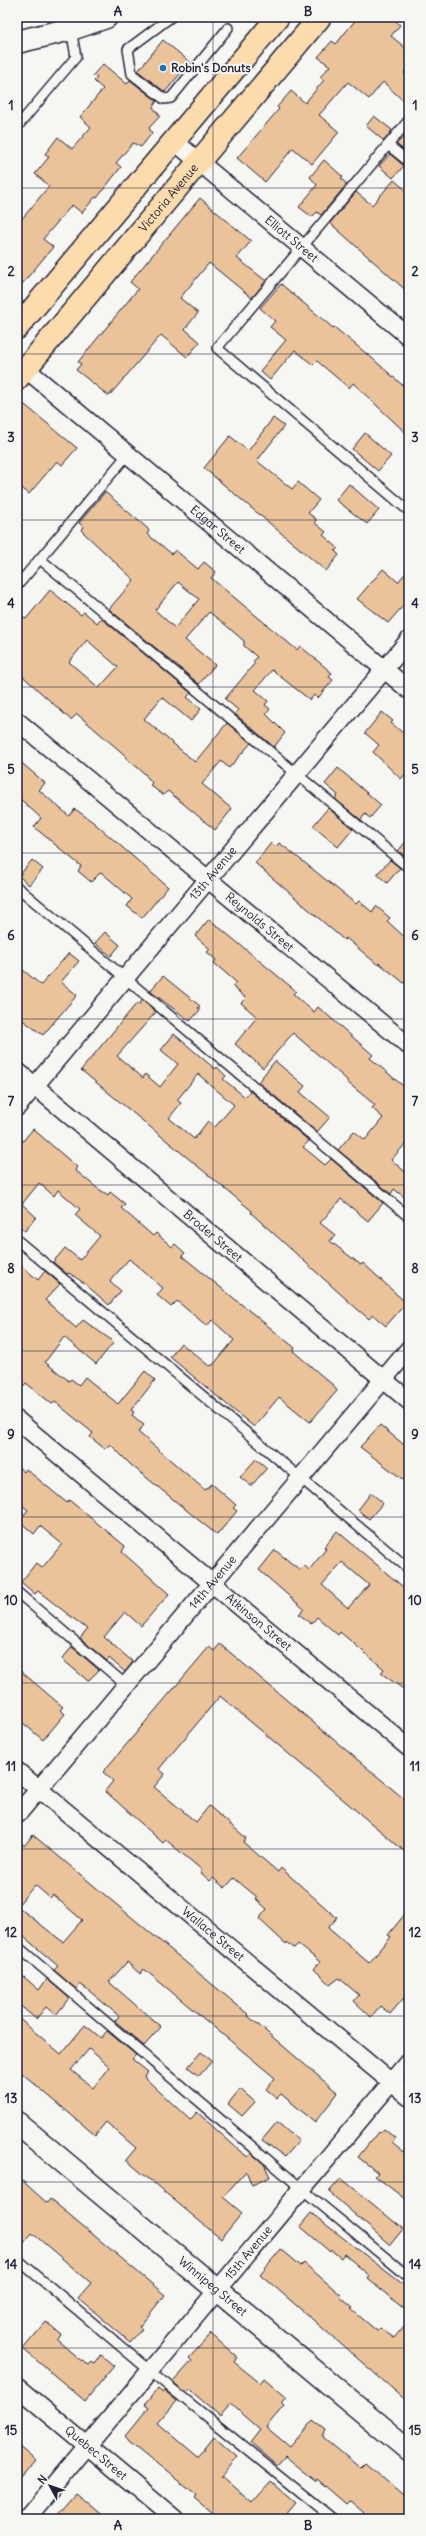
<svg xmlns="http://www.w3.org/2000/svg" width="426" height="2536" font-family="Delius,sans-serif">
  <rect width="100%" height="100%" fill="#f6f6f2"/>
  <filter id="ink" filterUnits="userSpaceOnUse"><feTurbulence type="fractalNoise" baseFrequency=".025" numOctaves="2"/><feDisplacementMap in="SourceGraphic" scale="8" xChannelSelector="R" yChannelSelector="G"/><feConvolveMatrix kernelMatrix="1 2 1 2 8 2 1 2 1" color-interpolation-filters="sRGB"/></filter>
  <g filter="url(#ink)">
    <!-- building -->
    <g fill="#ebc39b" stroke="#22223b" fill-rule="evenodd">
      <polygon points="358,17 391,17 400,25 391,36 409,51 409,67 404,73 409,78 409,106 383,82 369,99 348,82 319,115 339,132 312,164 293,148 265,182 237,158 279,109 277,107 291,91 305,103 324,80 320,77 330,66 318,57 332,41 336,44"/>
      <polygon points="163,40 190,62 165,92 138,71"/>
      <polygon points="103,64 127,84 130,80 157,101 153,107 160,116 149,128 152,133 141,147 133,143 116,163 121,167 97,198 95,197 82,213 72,205 43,239 53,247 17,290 17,225 49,186 35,174 49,157 45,154 58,137 72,149 91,127 80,117 103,89 94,81 97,78 93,75"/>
      <polygon points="374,116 392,130 384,141 366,126"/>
      <polygon points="409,132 409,154 396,144"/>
      <polygon points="390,154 404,166 393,178 379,166"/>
      <polygon points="324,160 343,177 341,179 347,184 321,215 317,212 312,217 299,207 317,185 310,177"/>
      <polygon points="394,180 409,193 409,293 330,223 356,192 372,205"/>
      <polygon points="200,198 251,241 237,258 266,281 252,298 209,263 180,298 198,313 185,329 200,342 187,357 161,335 109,396 76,370 81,364 78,362 138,289 130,282"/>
      <polygon points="281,284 333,328 334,327 373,359 409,391 409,436 353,383 349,388 317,361 313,365 295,350 270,380 260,371 286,340 270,327 275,321 260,308"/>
      <polygon points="25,405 77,448 62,465 57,461 29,494 17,484 17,414"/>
      <polygon points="273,418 284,426 257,461 292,489 298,482 319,500 308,513 316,519 315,523 326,532 323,535 338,548 335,551 339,555 326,571 204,468 230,436 248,451"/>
      <polygon points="365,433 391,456 378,471 352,449"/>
      <polygon points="349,484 379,510 367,524 336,500"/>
      <path d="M105 492 147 528 149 531 147 534 172 554 175 550 198 569 204 562 216 572 211 578 297 650 300 646 332 673 329 677 333 680 318 698 314 695 310 700 272 670 255 690 268 701 265 705 270 709 266 714 285 733 274 747 235 714 238 710 225 699 255 663 253 662 257 657 244 646V641L222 622 209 612 185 640 215 665 199 684 109 609 134 580 86 535 81 530 84 527 79 523ZM178 582 199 599 175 628 155 610Z"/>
      <polygon points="383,569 398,582 409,569 409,599 388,623 357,599"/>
      <path d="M50 590 81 615 84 612 97 623 101 618 191 693 187 697 201 709 191 721 162 697 144 719 195 762 227 723 251 743 229 768 221 761 202 784 232 809 215 830 168 791 163 795 150 785 152 783 144 773 125 757 126 756 77 714 71 720 17 671V611L26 619ZM87 640 118 667 99 688 69 662Z"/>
      <polygon points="382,712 393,721 391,723 409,738 409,770 401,779 373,752 379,745 365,733"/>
      <polygon points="17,759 45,783 39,790 69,816 75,809 93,822 168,887 142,918 127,906 132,899 101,872 91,882 78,871 81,866 34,827 41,818 17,796"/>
      <polygon points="338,768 381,805 370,818 365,814 361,820 335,799 338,795 325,784"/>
      <polygon points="328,808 353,829 338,847 313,826"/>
      <polygon points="409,838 409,858 408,859 398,851"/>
      <polygon points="271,843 276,847 279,843 290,851 356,904 359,901 372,912 376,906 390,918 387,921 409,941 409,987 379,963 378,965 346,938 344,940 255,863"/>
      <polygon points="32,860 43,869 29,885 19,876"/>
      <polygon points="390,860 400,868 387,883 377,874"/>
      <polygon points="209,919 296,991 293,994 314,1012 318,1007 332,1019 373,1055 370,1058 409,1091 409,1140 391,1160 409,1175 409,1201 394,1189 391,1194 338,1150 354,1131 365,1140 383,1118 372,1108 375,1105 347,1082 347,1080 293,1033 263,1068 235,1044 257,1017 241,1003 246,998 232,986 236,982 214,963 216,960 207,952 210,949 195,936"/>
      <polygon points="105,932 120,945 111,956 95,943"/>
      <polygon points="69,953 79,961 61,982 77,995 43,1035 17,1016 17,965 41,985"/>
      <polygon points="163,976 200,1006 198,1008 200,1010 190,1021 150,991"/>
      <path d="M142 1000 156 1012 117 1056 143 1078 145 1074 160 1087 178 1064 161 1050 174 1034 215 1069 217 1067 226 1076 223 1079 245 1097 250 1091 309 1141 303 1147 325 1165 331 1159 383 1203 368 1221 341 1199 320 1223 335 1235 330 1241 361 1265 363 1263 406 1303 386 1326 373 1315 369 1319 356 1308 251 1213 252 1211 81 1070 137 1003 139 1005ZM198 1074 234 1105 215 1127 208 1121 194 1139 169 1118 181 1103 177 1100Z"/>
      <polygon points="275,1061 305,1086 300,1092 330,1117 317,1132 258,1082"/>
      <polygon points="33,1129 77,1167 75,1170 97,1188 108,1195 110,1192 125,1204 121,1208 153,1236 156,1233 172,1247 175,1244 185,1253 182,1256 295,1348 293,1351 334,1386 337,1391 310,1422 279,1397 254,1427 170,1357 181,1343 209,1366 213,1365 234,1340 212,1320 207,1326 177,1301 171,1307 157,1295 163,1288 129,1259 110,1281 121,1291 109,1305 84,1283 69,1273 67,1274 53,1262 65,1248 80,1260 100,1236 75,1215 80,1209 58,1190 54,1196 39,1183 22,1204 36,1217 25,1231 17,1225 17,1148"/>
      <polygon points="17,1262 38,1280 45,1271 60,1284 45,1300 76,1328 83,1320 114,1342 96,1364 64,1337 45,1362 69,1381 71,1379 79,1385 85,1377 118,1404 145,1371 155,1380 131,1410 134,1412 132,1415 144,1425 138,1432 205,1490 212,1484 236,1505 233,1508 237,1511 217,1535 131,1465 110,1444 105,1449 90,1437 93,1433 55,1402 52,1404 26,1383 17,1394"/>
      <polygon points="380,1425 409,1449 409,1484 360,1447"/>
      <polygon points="256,1459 267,1468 251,1486 240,1477"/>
      <polygon points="17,1466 24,1472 26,1469 67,1503 69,1500 125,1546 122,1552 169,1594 141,1626 125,1612 104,1637 133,1662 125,1672 109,1658 107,1661 80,1638 87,1629 38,1591 35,1594 21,1582 36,1563 42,1568 62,1544 40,1526 34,1534 19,1521 28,1510 17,1501"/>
      <polygon points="371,1493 383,1503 369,1519 358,1510"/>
      <path d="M337 1531 409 1592V1693L381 1673 384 1669 340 1632 338 1635 317 1617 311 1624 299 1614 304 1609 259 1570 275 1550 300 1570 304 1565 309 1570 326 1549 324 1547ZM342 1562 369 1585 348 1608 322 1585Z"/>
      <polygon points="220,1644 409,1803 409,1855 220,1696 159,1769 165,1774 154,1787 196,1822 209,1806 246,1838 243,1842 278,1872 281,1868 337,1918 328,1928 369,1963 391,1937 388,1935 409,1909 409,1992 390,2014 380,2006 371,2017 354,2001 359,1995 339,1978 330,1985 314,1969 320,1962 298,1944 294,1948 287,1942 286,1944 259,1919 267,1909 256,1899 257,1897 234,1878 225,1888 213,1878 210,1881 200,1872 202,1870 166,1840 163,1843 105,1791 113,1781 103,1772 209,1647 214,1651"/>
      <polygon points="72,1647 99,1670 88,1681 62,1659"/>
      <polygon points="17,1668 63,1707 60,1710 65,1714 43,1740 17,1718"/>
      <path d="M33 1835 249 2015 248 2016 338 2093 315 2122 281 2094 277 2098 266 2089 275 2078 144 1969 140 1974 127 1962 109 1982 161 2027 144 2046 115 2021 119 2016 87 1989 80 1984 76 1989 54 1970 58 1966 17 1931V1837L24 1846ZM35 1885 50 1898 53 1895 82 1920 63 1942 17 1906Z"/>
      <polygon points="17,1971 39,1990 47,1979 69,1998 56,2015 46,2007 36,2019 17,2003"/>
      <path d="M17 2017 61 2054 85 2025 101 2038 107 2031 136 2055 132 2059 148 2072 144 2077 190 2120 197 2112 241 2152 248 2157 251 2153 264 2164 270 2177 252 2185 246 2171 223 2197 242 2213 221 2239 126 2160 136 2148 106 2122 95 2135 17 2069ZM89 2049 110 2067 93 2088 71 2070Z"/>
      <polygon points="201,2052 212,2061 199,2076 188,2067"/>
      <polygon points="240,2089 255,2102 242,2116 228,2104"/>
      <polygon points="277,2122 299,2141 285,2157 262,2140"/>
      <polygon points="384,2129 395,2138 392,2142 409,2156 409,2202 375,2176 378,2173 358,2157 378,2132 380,2133"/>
      <polygon points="17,2176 47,2203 50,2199 71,2216 165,2295 139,2327 142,2329 130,2342 78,2298 91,2283 32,2233 17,2251"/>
      <polygon points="341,2178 403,2229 390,2245 329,2192"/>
      <polygon points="311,2213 409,2289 409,2313 368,2279 370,2276 344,2254 341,2258 331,2250 330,2252 300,2226"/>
      <polygon points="281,2249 301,2266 304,2263 341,2295 340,2297 353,2308 351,2309 377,2331 380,2328 394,2338 409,2320 409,2403 260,2274"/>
      <polygon points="46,2322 62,2335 57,2340 79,2359 89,2365 92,2362 94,2364 101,2355 114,2366 85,2401 23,2349"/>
      <polygon points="211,2334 237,2357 234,2362 260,2383 264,2378 286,2397 281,2403 284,2406 266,2427 290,2447 313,2420 326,2430 323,2437 360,2468 365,2463 409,2500 405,2505 409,2509 409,2519 370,2519 349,2501 346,2504 317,2479 316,2481 285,2456 277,2465 250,2442 260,2429 231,2404 220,2416 190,2390 185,2392 173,2382 192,2361 189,2358"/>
      <polygon points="158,2389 163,2393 165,2391 177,2401 158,2423 198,2457 214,2437 237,2457 221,2476 252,2503 271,2482 296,2504 283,2519 219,2519 195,2499 197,2496 130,2442 125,2436 149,2407 145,2404"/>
      <polygon points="17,2445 36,2461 17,2483"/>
      <polygon points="75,2493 85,2501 106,2519 52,2519"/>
    </g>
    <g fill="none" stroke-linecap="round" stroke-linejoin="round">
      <!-- lane casing -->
      <g stroke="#22223b" stroke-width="12">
        <g id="lane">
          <polyline points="171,17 128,49 132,74 164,99 171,98 228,28"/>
          <polyline points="409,120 217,348 409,511"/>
          <polyline points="17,127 76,57 71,29"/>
          <polyline points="388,145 409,162"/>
          <polyline points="40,559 409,868"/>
          <polyline points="17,586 128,454"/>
          <polyline points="17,887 409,1217"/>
          <polyline points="17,1240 409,1569"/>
          <polyline points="17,1592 126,1685"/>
          <polyline points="17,1946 302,2189 409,2277"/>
          <polyline points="17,2259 150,2371 333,2519"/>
        </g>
      </g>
      <!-- street casing -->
      <g stroke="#22223b" stroke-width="20">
        <g id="street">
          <path id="s1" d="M174 141 409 337"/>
          <path id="s2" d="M26 369 409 690"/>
          <path id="s3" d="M17 721 409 1046"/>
          <path id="s4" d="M17 1071 409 1401"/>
          <path id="s5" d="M17 1107 409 640"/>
          <path id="s6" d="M17 1420 409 1748"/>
          <path id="s7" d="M17 1771 409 2097"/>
          <path id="s8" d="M17 1815 409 1349"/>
          <path id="s9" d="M17 2387 175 2519"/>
          <path id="s10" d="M26 2519 409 2061"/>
        </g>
      </g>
      <!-- secondary casing -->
      <g stroke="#22223b" stroke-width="25">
        <g id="secondary">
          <polyline points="17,42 71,29 106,17"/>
          <path id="s11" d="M17 2123 409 2450"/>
        </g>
      </g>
      <!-- primary casing -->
      <g stroke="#22223b" stroke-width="25">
        <g id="primary">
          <polyline points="17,328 278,17"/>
          <path id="s12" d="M17 379 320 17"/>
        </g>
      </g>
      <!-- lane -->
      <use href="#lane" stroke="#f6f6f2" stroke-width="9"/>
      <!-- street -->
      <use href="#street" stroke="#f6f6f2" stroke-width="17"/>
      <!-- secondary -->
      <use href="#secondary" stroke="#f6f6f2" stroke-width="22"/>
      <!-- primary -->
      <use href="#primary" stroke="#fcdcac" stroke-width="22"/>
    </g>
  </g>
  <!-- grid -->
  <path fill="none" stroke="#22223b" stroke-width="1" stroke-opacity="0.55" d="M213 17V2519M17 188H409M17 354H409M17 520H409M17 687H409M17 853H409M17 1019H409M17 1185H409M17 1351H409M17 1517H409M17 1683H409M17 1849H409M17 2016H409M17 2182H409M17 2348H409"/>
  <!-- markers -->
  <circle fill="#1f6fb2" stroke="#f6f6f2" stroke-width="1.5" cx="163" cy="68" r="4"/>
  <g text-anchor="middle" stroke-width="4" stroke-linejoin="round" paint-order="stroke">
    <!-- poi labels -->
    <g font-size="12" font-weight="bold" fill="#22223b" stroke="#f6f6f2" text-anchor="start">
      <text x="171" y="72">Robin's Donuts</text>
    </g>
    <!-- street labels -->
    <g font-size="12" fill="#22223b" stroke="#f6f6f2">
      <text dy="4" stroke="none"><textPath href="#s12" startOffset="236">Victoria Avenue</textPath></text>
      <text dy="4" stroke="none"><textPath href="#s1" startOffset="153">Elliott Street</textPath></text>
      <text dy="4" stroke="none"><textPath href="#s2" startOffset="250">Edgar Street</textPath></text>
      <text dy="4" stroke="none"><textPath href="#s5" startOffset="305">13th Avenue</textPath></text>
      <text dy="4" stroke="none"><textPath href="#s3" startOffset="315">Reynolds Street</textPath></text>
      <text dy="4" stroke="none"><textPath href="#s4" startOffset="256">Broder Street</textPath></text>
      <text dy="4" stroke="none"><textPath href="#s8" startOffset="304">14th Avenue</textPath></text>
      <text dy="4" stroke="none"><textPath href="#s6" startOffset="315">Atkinson Street</textPath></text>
      <text dy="4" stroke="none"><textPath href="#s7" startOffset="255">Wallace Street</textPath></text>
      <text dy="4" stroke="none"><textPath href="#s10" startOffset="347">15th Avenue</textPath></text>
      <text dy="4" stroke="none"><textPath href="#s11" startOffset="255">Winnipeg Street</textPath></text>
      <text dy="4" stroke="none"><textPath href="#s9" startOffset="103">Quebec Street</textPath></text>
    </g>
  </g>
  <!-- margin -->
  <rect width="426" height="2536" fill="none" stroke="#f6f6f2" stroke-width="44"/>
  <!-- north arrow -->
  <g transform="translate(50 2486) rotate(310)" stroke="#f6f6f2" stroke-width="3" paint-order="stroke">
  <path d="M0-3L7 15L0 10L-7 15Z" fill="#22223b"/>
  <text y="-6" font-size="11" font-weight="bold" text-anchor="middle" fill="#22223b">N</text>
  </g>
  <rect x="22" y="22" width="382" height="2492" fill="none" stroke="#22223b" stroke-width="1.5"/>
  <g font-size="13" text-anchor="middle" font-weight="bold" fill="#22223b">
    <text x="118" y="16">A</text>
    <text x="308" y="16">B</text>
    <text x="11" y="110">1</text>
    <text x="415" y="110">1</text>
    <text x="11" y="276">2</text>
    <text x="415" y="276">2</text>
    <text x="11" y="442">3</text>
    <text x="415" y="442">3</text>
    <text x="11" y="608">4</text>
    <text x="415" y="608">4</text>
    <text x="11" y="774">5</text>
    <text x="415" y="774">5</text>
    <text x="11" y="940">6</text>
    <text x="415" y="940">6</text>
    <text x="11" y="1106">7</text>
    <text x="415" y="1106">7</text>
    <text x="11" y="1273">8</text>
    <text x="415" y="1273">8</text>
    <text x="11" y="1439">9</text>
    <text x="415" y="1439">9</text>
    <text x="11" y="1605">10</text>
    <text x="415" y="1605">10</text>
    <text x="11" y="1771">11</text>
    <text x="415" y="1771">11</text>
    <text x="11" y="1937">12</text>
    <text x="415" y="1937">12</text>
    <text x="11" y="2103">13</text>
    <text x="415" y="2103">13</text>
    <text x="11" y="2269">14</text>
    <text x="415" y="2269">14</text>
    <text x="11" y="2435">15</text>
    <text x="415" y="2435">15</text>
    <text x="118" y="2530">A</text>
    <text x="308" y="2530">B</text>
  </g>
</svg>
